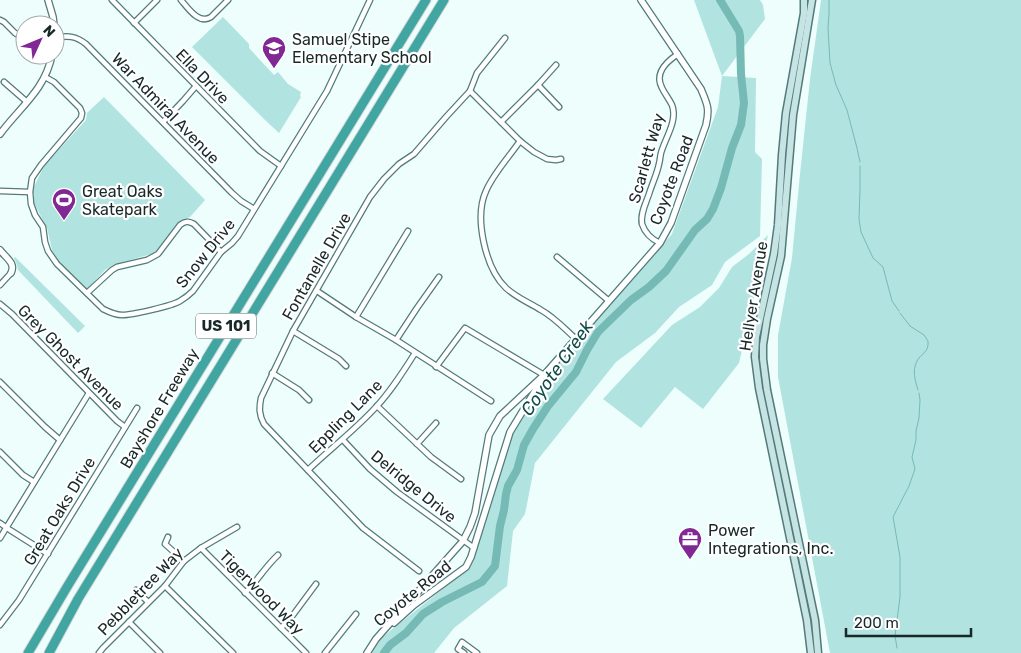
<svg xmlns="http://www.w3.org/2000/svg" width="1021" height="653" font-family="Rubik,sans-serif">
  <rect width="100%" height="100%" fill="#edfefd"/>
  <!-- green -->
  <g fill="#b1e3e0">
    <polygon points="694,0 760,0 763,5 765,19 722,76 756,78 755,152 762,159 760,236 725,262 712,285 679,307 655,333 616,362 535,463 525,514 513,531 507,586 454,628 434,653 370,653 380,639 469,568 512,434 547,376 672,234 718,107 722,76"/>
    <polygon points="821,0 1021,0 1021,653 830,653 778,377 778,335 792,258 800,174 810,79"/>
    <polygon points="223,17 249,44 249,48 274,75 278,72 288,84 301,92 300,96 301,97 279,133 264,119 192,47"/>
    <polygon points="104,97 205,200 190,217 181,220 155,253 113,265 105,270 87,289 59,262 52,250 47,228 34,203 34,187 44,166 86,120 87,113"/>
    <polygon points="768,235 739,363 703,409 675,387 641,428 603,399 672,325 700,307 719,288 732,267 749,254"/>
    <polygon points="15,257 85,326 78,333 18,270 17,265 14,258"/>
  </g>
  <g fill="none" stroke-linecap="round" stroke-linejoin="round">
    <!-- stream -->
    <g stroke="#76bab6" stroke-width="1">
      <polyline points="829,0 829,14 828,28 830,63 836,85 847,110 857,148 860,162"/>
      <polyline points="860,166 860,190 859,219 861,232 873,258 883,267 892,301 899,311"/>
      <path d="M900 313 910 326 924 335 928 341C929 353 922 352 917 361 912 371 915 380 918 390"/>
      <polyline points="897,648 895,636 900,597 900,557 893,517 909,486 915,469 912,457 916,440 916,431 919,418 920,400 919,393"/>
    </g>
    <!-- river -->
    <polyline stroke="#76bab6" stroke-width="8" points="384,653 390,645 406,633 423,614 442,602 482,582 495,566 500,526 504,510 506,494 508,486 517,470 524,445 533,429 548,406 576,372 587,350 598,332 631,300 649,287 666,271 695,230 707,219 713,209 721,188 732,148 741,125 744,103 741,74 740,36 739,31 720,0"/>
    <!-- minor casing -->
    <g stroke="#537b79" stroke-width="7">
      <g id="minor">
        <polyline points="112,0 260,151 281,166"/>
        <path d="M181 0C188 8 199 25 211 17L228 0"/>
        <polyline points="0,20 4,22 15,33 25,39"/>
        <polyline points="134,23 157,0"/>
        <path d="M55 38C67 35 76 36 86 44L232 193 241 201 254 209"/>
        <path d="M45 77 54 82 80 108 82 113 81 118 41 165 32 178 30 192 31 204 35 215 43 227 45 242 48 251 57 264 103 309C109 312 115 315 122 315 132 315 172 306 180 301 185 298 189 295 193 291L221 252 232 243 238 236 327 91 370 0"/>
        <polyline points="4,82 27,102"/>
        <polyline points="538,85 559,107"/>
        <polyline points="470,91 520,141 534,152 547,159 556,160 561,159"/>
        <polyline points="163,122 183,101 196,86"/>
        <polyline points="501,122 538,85 556,65"/>
        <path d="M520 141C509 157 493 174 486 191 474 217 485 268 506 288 517 298 528 302 541 310 554 317 565 329 576 339"/>
        <polyline points="0,191 30,192"/>
        <path d="M660 243C651 239 645 233 642 224 640 214 646 203 649 194 652 184 657 174 659 164 660 161 660 157 661 153 665 138 678 121 672 105 669 99 665 94 662 88 654 73 666 62 678 54"/>
        <polyline points="557,257 609,301"/>
        <polyline points="0,285 11,273"/>
        <polyline points="317,291 356,317 396,340 491,401"/>
        <path d="M87 293 112 270 117 267 147 260 158 254 180 225C185 221 188 221 194 224L221 252"/>
        <polyline points="0,304 12,314 117,421 125,427"/>
        <polyline points="356,317 408,231"/>
        <polyline points="293,331 339,359 346,366"/>
        <polyline points="396,340 417,308 439,277"/>
        <polyline points="436,367 465,328 544,375"/>
        <polyline points="272,373 299,390 309,400"/>
        <polyline points="0,382 45,427 60,440"/>
        <polyline points="377,406 431,457 461,479"/>
        <polyline points="343,440 370,469 397,492 474,548"/>
        <polyline points="417,444 436,423"/>
        <polyline points="0,452 23,475 34,482"/>
        <path d="M308 470C330 449 355 430 376 407 391 391 403 372 415 353"/>
        <polyline points="0,523 10,530 48,554"/>
        <polyline points="168,537 165,544 184,561"/>
        <polyline points="0,538 89,393"/>
        <polyline points="201,548 306,653"/>
        <path d="M419 571 363 528 264 424C259 415 259 408 261 398L293 331 370 197 384 179 399 164 414 154 446 117 470 91 477 73 505 38"/>
        <polyline points="165,586 233,653"/>
        <polyline points="136,590 148,602"/>
        <path d="M245 593C257 581 266 566 278 555"/>
        <polyline points="129,622 160,653"/>
        <polyline points="0,625 19,600 137,408"/>
        <polyline points="281,628 293,615 316,584"/>
        <polyline points="99,653 103,648 165,586 184,561 201,548 237,527"/>
        <polyline points="325,653 356,614"/>
        <polyline points="464,653 458,649 462,642 477,653"/>
      </g>
    </g>
    <!-- tertiary casing -->
    <g stroke="#537b79" stroke-width="8">
      <g id="tertiary">
        <polyline points="48,0 53,17 54,25"/>
        <path d="M0 134C20 107 45 90 52 55"/>
        <path d="M0 250C6 258 16 263 11 273"/>
        <polyline points="394,623 414,605 466,567 471,557 510,432 541,381"/>
        <path d="M367 653 376 639 463 541 470 527 475 513 489 435 500 416 544 375 660 243 671 223 706 125C710 108 707 104 701 89L641 0"/>
      </g>
    </g>
    <!-- secondary casing -->
    <g stroke="#537b79" stroke-width="9">
      <g id="secondary">
        <polyline points="804,0 804,13 786,113 782,155 778,225 774,254 756,337 755,357 759,388 807,620 811,653"/>
        <polyline points="812,0 793,115 781,256 767,319 763,345 763,359 767,390 815,620 818,653"/>
      </g>
    </g>
    <!-- motorway casing -->
    <g stroke="#d5d8d8" stroke-width="11">
      <g id="motorway">
        <polyline points="28,653 67,587 426,0"/>
        <polyline points="49,653 78,599 444,0"/>
      </g>
    </g>
    <!-- minor -->
    <use href="#minor" stroke="#fff" stroke-width="4.5"/>
    <!-- tertiary -->
    <use href="#tertiary" stroke="#fff" stroke-width="5.5"/>
    <!-- secondary -->
    <use href="#secondary" stroke="#c6e4e3" stroke-width="6"/>
    <!-- motorway -->
    <use href="#motorway" stroke="#41a5a2" stroke-width="9"/>
  </g>
  <!-- icons -->
  <defs>
    <g id="school-pin" transform="scale(1.25)"><path d="M0 17L-7.5 6A9.5 9.5 0 1 1 7.5 6Z" fill="#812895" stroke="#fff"/><path d="M0-5L7-2L0 1L-7-2ZM-4 1L0 2.5L4 1V4Q0 6-4 4Z" fill="#fff"/></g>
    <g id="stadium-pin" transform="scale(1.25)"><path d="M0 17L-7.5 6A9.5 9.5 0 1 1 7.5 6Z" fill="#812895" stroke="#fff"/><path d="M0-5a6.5 5 0 1 0 0 10a6.5 5 0 1 0 0-10ZM-3.5-1.8h7v3.6h-7Z" fill="#fff"/></g>
    <g id="office-pin" transform="scale(1.25)"><path d="M0 17L-7.5 6A9.5 9.5 0 1 1 7.5 6Z" fill="#812895" stroke="#fff"/><path d="M-6-3h4V-5.5h4V-3h4V5H-6ZM-1-4.5V-3h2v-1.5ZM-6 0V1H6V0Z" fill="#fff"/></g>
  </defs>
  <g fill-rule="evenodd">
    <use href="#school-pin" x="274" y="48"/>
    <use href="#stadium-pin" x="64" y="200"/>
    <use href="#office-pin" x="690" y="539"/>
  </g>
  <g text-anchor="middle" stroke-width="4.5" stroke-linejoin="round" paint-order="stroke">
    <!-- shield labels -->
    <rect fill="#fff" stroke="#5d6968" stroke-width="1" x="196" y="313.5" width="60" height="25" rx="4"/>
    <g font-size="15" font-weight="bold" fill="#182928">
      <text x="226" y="331">US 101</text>
    </g>
    <!-- poi labels -->
    <g font-size="16" fill="#182928" stroke="#fff" text-anchor="start">
      <text x="292" y="45">Samuel Stipe<tspan x="292" dy="18">Elementary School</tspan></text>
      <text x="82" y="197">Great Oaks<tspan x="82" dy="18">Skatepark</tspan></text>
      <text x="708" y="536">Power<tspan x="708" dy="18">Integrations, Inc.</tspan></text>
    </g>
    <!-- street labels -->
    <g font-size="16" fill="#182928" stroke="#fff">
      <text transform="translate(203 76) rotate(46)" y="6">Ella Drive</text>
      <text transform="translate(166 108) rotate(46)" y="6">War Admiral Avenue</text>
      <text transform="translate(646 158) rotate(-74)" y="6">Scarlett Way</text>
      <text transform="translate(671 180) rotate(-69)" y="6">Coyote Road</text>
      <text transform="translate(205 253) rotate(-51)" y="6">Snow Drive</text>
      <text transform="translate(316 266) rotate(-60)" y="6">Fontanelle Drive</text>
      <text transform="translate(753 296) rotate(-81)" y="6">Hellyer Avenue</text>
      <text transform="translate(71 357) rotate(45)" y="6">Grey Ghost Avenue</text>
      <text transform="translate(159 408) rotate(-59)" y="6">Bayshore Freeway</text>
      <text transform="translate(345 416) rotate(-45)" y="6">Eppling Lane</text>
      <text transform="translate(414 486) rotate(39)" y="6">Delridge Drive</text>
      <text transform="translate(59 511) rotate(-59)" y="6">Great Oaks Drive</text>
      <text transform="translate(140 591) rotate(-46)" y="6">Pebbletree Way</text>
      <text transform="translate(262 592) rotate(45)" y="6">Tigerwood Way</text>
      <text transform="translate(412 593) rotate(-39)" y="6">Coyote Road</text>
    </g>
    <!-- water labels -->
    <g font-size="18" font-style="italic" fill="#0f4c4a" stroke="#fff">
      <text transform="translate(557 368) rotate(-55)" y="6">Coyote Creek</text>
    </g>
  </g>
  <!-- north arrow -->
  <g transform="translate(40 40) rotate(46)"><circle r="24" fill="#ffffff" stroke="#a3a9a9"/>
  <path d="M0-4L9 19L0 12L-9 19Z" fill="#812895"/>
  <text y="-8" font-size="14" font-weight="bold" text-anchor="middle" fill="#182928">N</text>
  </g>
  <!-- scale -->
  <path d="M846 628v8h125v-8" fill="none" stroke="#182928" stroke-width="2.5"/>
  <text x="854" y="628" font-size="15" fill="#182928" stroke="#ffffff" stroke-width="4" paint-order="stroke">200 m</text>
</svg>
